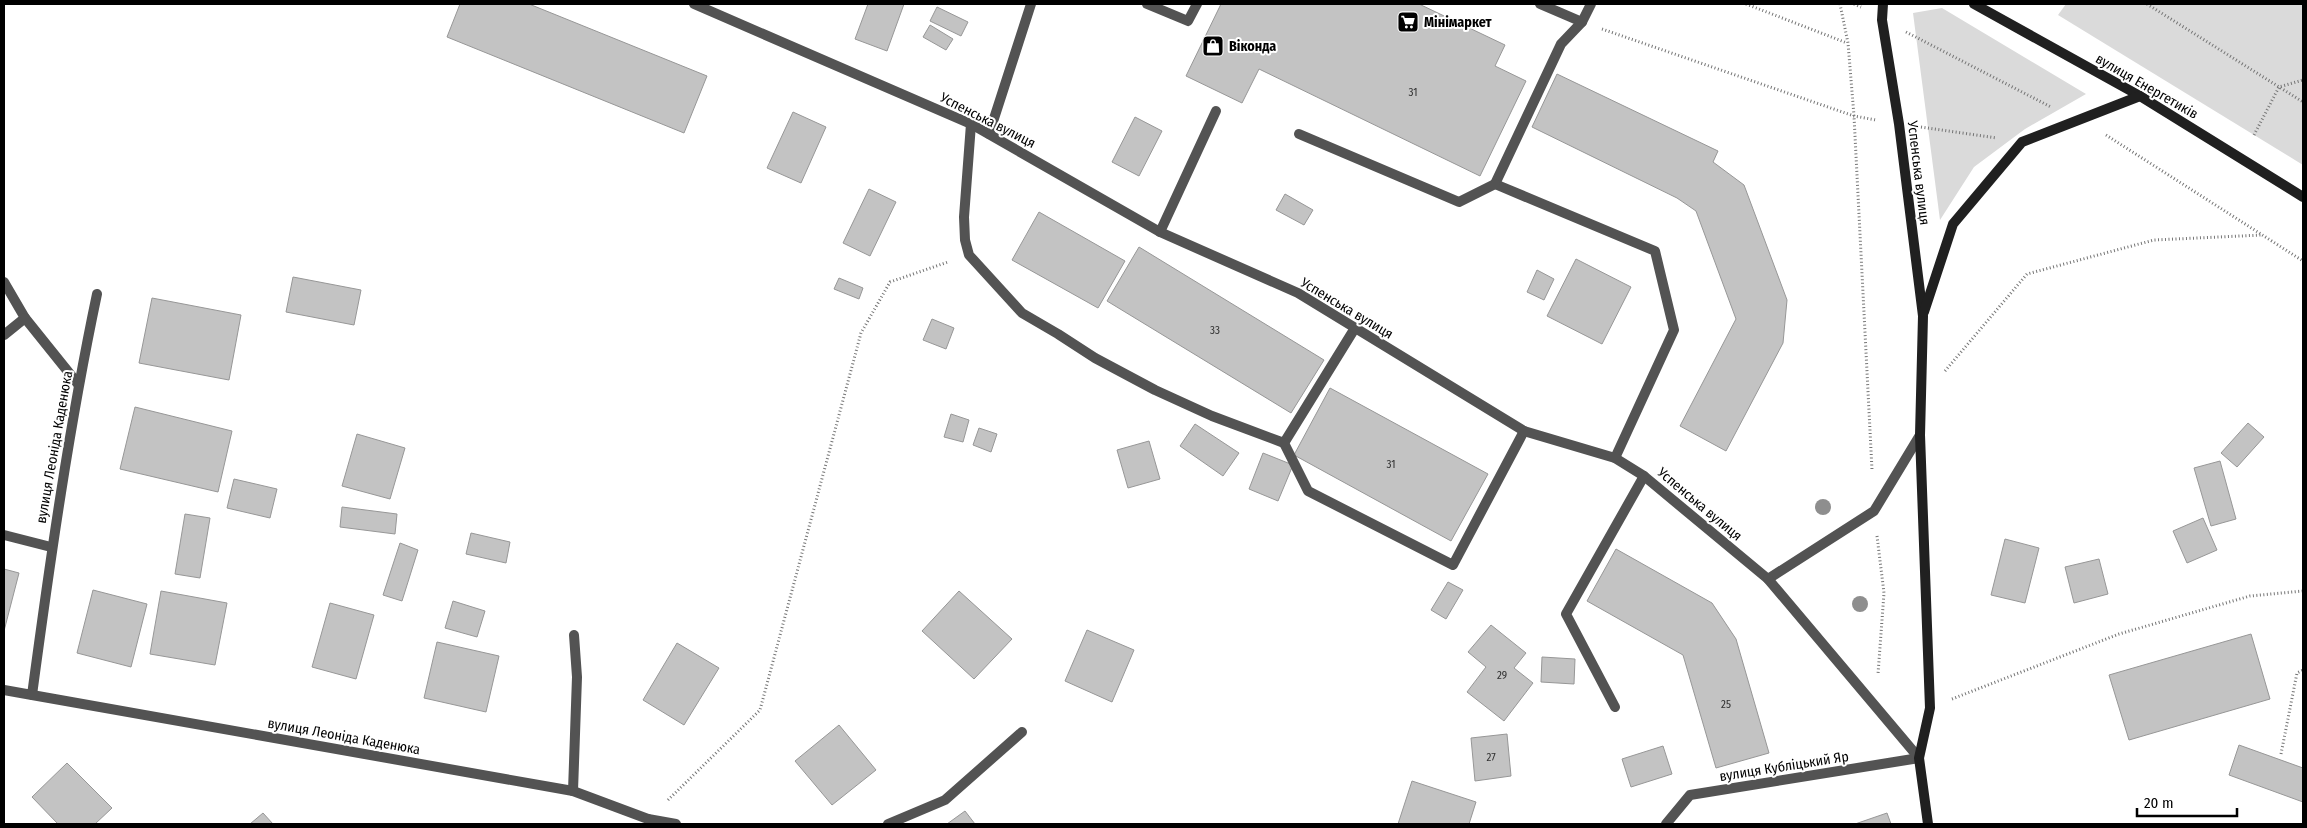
<svg xmlns="http://www.w3.org/2000/svg" width="2307" height="828" font-family="'Fira Sans Condensed',sans-serif">
  <rect width="100%" height="100%" fill="#fff"/>
  <!-- green -->
  <g fill="#dadada">
    <polygon points="2066,4 2303,4 2303,165 2058,15"/>
    <polygon points="1942,8 2086,94 2025,129 1974,167 1940,220 1913,13"/>
  </g>
  <!-- building -->
  <g fill="#c3c3c3" stroke="#979797">
    <polygon points="460,4 529,4 707,76 684,133 447,37"/>
    <polygon points="868,4 904,4 887,51 855,39"/>
    <polygon points="1221,4 1419,4 1505,45 1495,66 1526,81 1480,176 1259,69 1242,103 1186,76"/>
    <polygon points="937,7 968,22 961,36 930,21"/>
    <polygon points="930,25 953,39 946,50 923,37"/>
    <polygon points="1557,74 1718,151 1713,162 1744,185 1787,300 1783,343 1726,451 1680,426 1736,319 1696,211 1677,198 1532,127"/>
    <polygon points="793,112 826,127 801,183 767,168"/>
    <polygon points="1135,117 1162,131 1139,176 1112,162"/>
    <polygon points="869,189 896,202 870,256 843,243"/>
    <polygon points="1285,194 1313,210 1304,225 1276,210"/>
    <polygon points="1039,212 1125,261 1098,308 1012,260"/>
    <polygon points="1139,247 1324,360 1291,413 1107,301"/>
    <polygon points="1576,259 1631,287 1602,344 1547,316"/>
    <polygon points="1537,270 1554,279 1544,300 1527,292"/>
    <polygon points="293,277 361,290 354,325 286,312"/>
    <polygon points="839,278 863,288 859,299 834,289"/>
    <polygon points="152,298 241,315 229,380 139,363"/>
    <polygon points="932,319 954,328 946,349 923,340"/>
    <polygon points="1330,388 1488,474 1451,541 1294,455"/>
    <polygon points="135,407 232,431 218,492 120,469"/>
    <polygon points="951,414 969,420 963,442 944,437"/>
    <polygon points="2248,423 2264,437 2237,467 2221,453"/>
    <polygon points="1195,424 1239,453 1223,476 1180,446"/>
    <polygon points="979,428 997,434 991,452 973,445"/>
    <polygon points="357,434 405,448 390,499 342,486"/>
    <polygon points="1149,441 1160,479 1128,488 1117,450"/>
    <polygon points="1263,453 1293,465 1278,501 1249,489"/>
    <polygon points="2220,461 2236,519 2211,526 2194,468"/>
    <polygon points="234,479 277,489 270,518 227,508"/>
    <polygon points="342,507 397,514 395,534 340,527"/>
    <polygon points="185,514 210,518 200,578 175,574"/>
    <polygon points="2203,518 2217,550 2187,563 2173,531"/>
    <polygon points="471,533 510,542 506,563 466,554"/>
    <polygon points="2005,539 2039,548 2025,603 1991,595"/>
    <polygon points="400,543 418,550 402,601 383,595"/>
    <polygon points="1616,549 1712,603 1736,639 1769,753 1716,768 1683,655 1587,601"/>
    <polygon points="2099,559 2108,594 2074,603 2065,567"/>
    <polygon points="4,569 19,573 4,631"/>
    <polygon points="1448,582 1463,590 1446,619 1431,610"/>
    <polygon points="93,590 147,604 131,667 77,653"/>
    <polygon points="161,591 227,603 215,665 150,654"/>
    <polygon points="959,591 1012,639 974,679 922,631"/>
    <polygon points="453,601 485,611 477,637 445,628"/>
    <polygon points="330,603 374,615 356,679 312,667"/>
    <polygon points="1491,625 1526,653 1514,668 1533,683 1504,721 1467,692 1486,667 1468,652"/>
    <polygon points="1087,630 1134,650 1112,702 1065,681"/>
    <polygon points="2251,634 2270,699 2129,740 2109,675"/>
    <polygon points="437,642 499,656 486,712 424,698"/>
    <polygon points="677,643 719,668 684,725 643,700"/>
    <polygon points="1542,657 1575,659 1574,684 1541,682"/>
    <polygon points="839,725 876,770 832,805 795,761"/>
    <polygon points="1507,734 1511,776 1475,781 1471,738"/>
    <polygon points="2239,745 2303,768 2303,802 2229,775"/>
    <polygon points="1663,746 1672,774 1631,787 1622,759"/>
    <polygon points="67,763 112,808 95,824 58,824 32,797"/>
    <polygon points="1412,781 1476,802 1469,824 1398,824"/>
    <polygon points="965,811 975,824 947,824"/>
    <polygon points="263,813 273,824 250,824"/>
    <polygon points="1887,813 1891,824 1855,824"/>
  </g>
  <g fill="none" stroke-linecap="round" stroke-linejoin="round">
    <!-- path -->
    <g stroke="#757575" stroke-width="3" stroke-dasharray="1 2.5" stroke-linecap="butt">
      <polyline points="1746,4 1847,43"/>
      <polyline points="1840,4 1848,43 1854,116 1872,470"/>
      <polyline points="1854,4 1861,7"/>
      <polyline points="2147,4 2303,102"/>
      <polyline points="1602,29 1854,116 1876,120"/>
      <polyline points="1906,32 2051,107"/>
      <polyline points="1921,127 1997,138"/>
      <polyline points="2106,135 2303,261"/>
      <polyline points="2254,135 2279,87 2303,80"/>
      <polyline points="1945,371 2027,274 2154,240 2262,235"/>
      <polyline points="1877,536 1884,593 1878,674"/>
      <polyline points="1952,699 2119,634 2250,596 2303,591"/>
      <polyline points="2281,754 2297,673 2303,670"/>
      <polyline points="668,800 760,710 861,333 890,282 948,262"/>
    </g>
    <!-- lane -->
    <g stroke="#535353" stroke-width="10">
      <polyline points="1147,4 1188,21 1197,4"/>
      <polyline points="1540,4 1582,22"/>
      <polyline points="1591,4 1582,22 1561,44 1495,184 1655,251 1674,330 1615,458"/>
      <polyline points="971,124 964,217 965,240 969,255 1022,313 1058,334 1095,358 1155,390 1212,416 1284,443 1355,328"/>
      <polyline points="989,134 1031,4"/>
      <polyline points="1299,134 1459,202 1495,184"/>
      <polyline points="1160,232 1216,111"/>
      <polyline points="1284,443 1308,491 1453,565 1524,431"/>
      <polyline points="1615,707 1566,614 1644,476"/>
      <polyline points="1666,824 1690,795 1919,758"/>
    </g>
    <!-- street -->
    <g stroke="#535353" stroke-width="10">
      <polyline points="694,4 971,124 1160,232 1298,293 1524,431 1615,458 1644,476 1768,579 1874,511 1920,435"/>
      <polyline points="4,282 25,318 4,335"/>
      <polyline points="25,318 78,384"/>
      <polyline points="4,535 51,547"/>
      <polyline points="1768,579 1919,758"/>
      <path d="M4 690 32 695C50 561 69 427 97 294"/>
      <polyline points="32,695 573,791 648,819 652,824"/>
      <polyline points="573,791 577,677 574,635"/>
      <polyline points="648,819 676,824"/>
      <polyline points="888,824 945,800 1022,732"/>
    </g>
    <!-- secondary -->
    <g stroke="#202020" stroke-width="10">
      <polyline points="1883,4 1882,20 1899,124 1923,316 1920,435 1930,708 1919,758 1928,824"/>
      <polyline points="1974,4 2140,96 2303,197"/>
      <polyline points="1924,312 1953,224 2022,142 2140,96"/>
    </g>
  </g>
  <!-- trees -->
  <g fill="#8e8e8e">
    <circle cx="1823" cy="507" r="8"/>
    <circle cx="1860" cy="604" r="8"/>
  </g>
  <!-- icons -->
  <defs>
    <g id="supermarket-square" transform="scale(1.125)"><rect x="-9" y="-9" width="18" height="18" rx="4" fill="#000" stroke="#fff"/><path d="M-6-5.5h2.5l.6 2H6L4.5 2H-2.5L-4.4-4H-6ZM-1.5 3.2a1.3 1.3 0 1 0 .1 0ZM3 3.2a1.3 1.3 0 1 0 .1 0Z" fill="#fff"/></g>
    <g id="shop-square" transform="scale(1.125)"><rect x="-9" y="-9" width="18" height="18" rx="4" fill="#000" stroke="#fff"/><path d="M-5-2.5h2.3a2.7 3.5 0 0 1 5.4 0H5L5.5 6h-11ZM-1.5-2.5h3a1.5 2.3 0 0 0-3 0Z" fill="#fff"/></g>
  </defs>
  <g fill-rule="evenodd">
    <use href="#supermarket-square" x="1408" y="22"/>
    <use href="#shop-square" x="1213" y="46"/>
  </g>
  <g text-anchor="middle" stroke-width="4" stroke-linejoin="round" paint-order="stroke">
    <!-- number labels -->
    <g font-size="11" fill="#313131">
      <text x="1413" y="96">31</text>
      <text x="1215" y="334">33</text>
      <text x="1391" y="468">31</text>
      <text x="1502" y="679">29</text>
      <text x="1726" y="708">25</text>
      <text x="1491" y="761">27</text>
    </g>
    <!-- poi labels -->
    <g font-size="14" font-weight="bold" fill="#000" stroke="#fff" text-anchor="start">
      <text x="1424" y="27">Мінімаркет</text>
      <text x="1229" y="51">Віконда</text>
    </g>
    <!-- street labels -->
    <g font-size="14" fill="#000" stroke="#fff">
      <text transform="translate(2147 86) rotate(30)" y="5">вулиця Енергетиків</text>
      <text transform="translate(988 120) rotate(27)" y="5">Успенська вулиця</text>
      <text transform="translate(1919 173) rotate(83)" y="5">Успенська вулиця</text>
      <text transform="translate(1347 308) rotate(31)" y="5">Успенська вулиця</text>
      <text transform="translate(54 447) rotate(-80)" y="5">вулиця Леоніда Каденюка</text>
      <text transform="translate(1700 504) rotate(40)" y="5">Успенська вулиця</text>
      <text transform="translate(344 736) rotate(10)" y="5">вулиця Леоніда Каденюка</text>
      <text transform="translate(1784 766) rotate(-9)" y="5">вулиця Кубліцький Яр</text>
    </g>
  </g>
  <!-- border -->
  <rect width="2307" height="828" fill="none" stroke="#000000" stroke-width="10"/>
  <!-- scale -->
  <path d="M2137 808v8h100v-8" fill="none" stroke="#000000" stroke-width="2.5"/>
  <text x="2144" y="808" font-size="15" fill="#000000" stroke="#ffffff" stroke-width="4" paint-order="stroke">20 m</text>
</svg>
